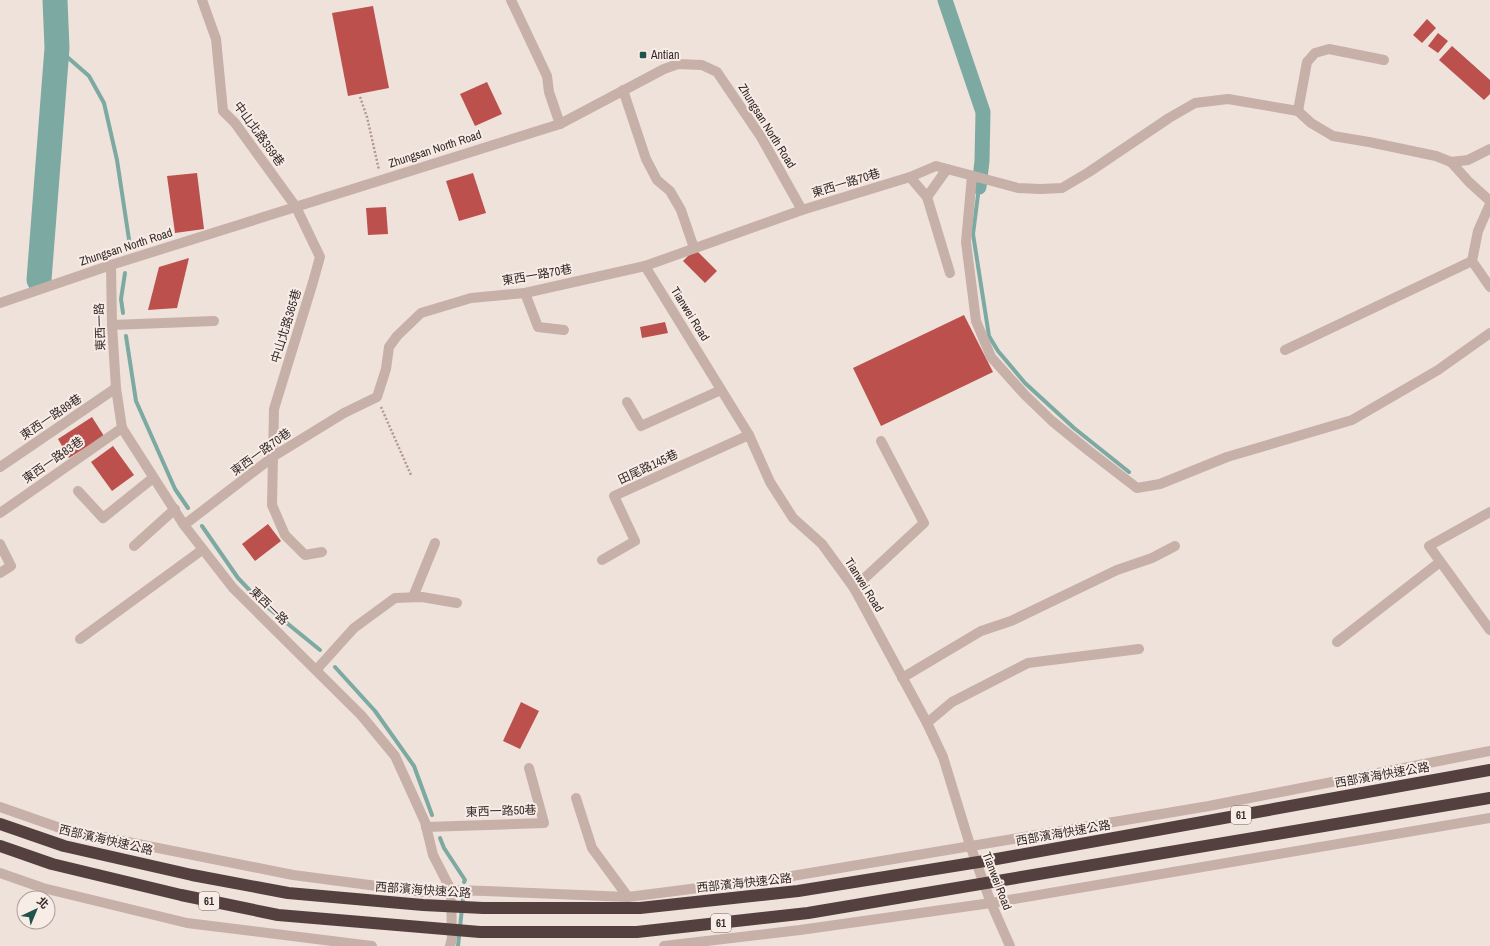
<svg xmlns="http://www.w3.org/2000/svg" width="1490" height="946" font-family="'Archivo Narrow','Noto Sans TC',sans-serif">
  <rect width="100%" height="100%" fill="#efe2db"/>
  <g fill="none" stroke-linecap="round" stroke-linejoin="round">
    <!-- stream -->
    <g stroke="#7caaa2" stroke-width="4">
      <polyline points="57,48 89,76 104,103 117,160 130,246"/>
      <polyline points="979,187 973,234 989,336 998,351 1025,383 1074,428 1129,472"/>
      <polyline points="123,313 121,299 125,273"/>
      <polyline points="126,336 136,401 175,489 188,508"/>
      <polyline points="202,526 238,578 261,602 320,650"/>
      <polyline points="335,667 375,711 414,766 432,815"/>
      <polyline points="440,838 444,848 465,880 464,882"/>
      <polyline points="458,946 463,899"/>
    </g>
    <!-- canal -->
    <polyline stroke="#7caaa2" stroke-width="15" points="945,0 983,112 982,161 979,187"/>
    <!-- river -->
    <polyline stroke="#7caaa2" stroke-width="25" points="39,280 57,48 55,0"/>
  </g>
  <!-- building -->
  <g fill="#bc504d">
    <polygon points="373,6 389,88 348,96 332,13"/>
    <polygon points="1427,19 1436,28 1422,43 1413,35"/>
    <polygon points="1438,33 1448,41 1438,53 1428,46"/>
    <polygon points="1452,46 1490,80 1490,94 1484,100 1439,60"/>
    <polygon points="487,82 502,114 475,126 460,94"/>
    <polygon points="197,173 204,229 175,233 167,176"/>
    <polygon points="473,173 486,213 459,221 446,181"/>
    <polygon points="386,207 388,234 368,235 366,208"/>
    <polygon points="695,249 717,271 705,283 683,261"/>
    <polygon points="189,258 177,308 148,310 159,267"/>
    <polygon points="964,315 993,372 881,426 853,368"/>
    <polygon points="665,322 668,333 642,338 640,327"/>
    <polygon points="92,417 104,436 69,458 58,439"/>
    <polygon points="113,446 134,475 112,491 91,462"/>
    <polygon points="268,524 281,541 255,561 242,544"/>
    <polygon points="521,702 539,711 520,749 503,741"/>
  </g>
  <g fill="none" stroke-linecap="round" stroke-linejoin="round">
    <!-- path -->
    <g stroke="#b29992" stroke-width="2.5" stroke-dasharray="2 2" stroke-linecap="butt">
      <polyline points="360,97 367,117 379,170"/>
      <polyline points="381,407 411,475"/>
    </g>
    <!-- minor -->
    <g stroke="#c6b0a8" stroke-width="10">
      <polyline points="202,0 216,39 223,111 235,123 296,207 320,257 313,282 274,409 272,505 285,535 305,555 322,552"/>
      <polyline points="511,0 547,76 549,92 560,124"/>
      <polyline points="623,90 646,159 657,180 670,191 681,210 694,248"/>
      <polyline points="1298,111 1307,62 1315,53 1329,49 1384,60"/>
      <polyline points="1451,162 1469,182 1490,201"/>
      <polyline points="947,169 927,197 950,273"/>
      <polyline points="972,176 966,242 976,321 991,357 1025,395 1052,421 1089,451 1137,488 1160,484 1227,457 1352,420 1438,370 1490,333"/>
      <polyline points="910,177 927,197"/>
      <polyline points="1490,204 1478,231 1472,261 1490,287"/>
      <polyline points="111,265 112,325 116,388 122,428 184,525 233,588 361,715 395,756 425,822 433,855 451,890 452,938 450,946"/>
      <polyline points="645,266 749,435 770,482 793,518 822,544 854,588 927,723 943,757 970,845 991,903 1010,946"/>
      <polyline points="525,293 538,327 564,330"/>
      <polyline points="0,303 111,265 560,124 664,69 678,64 702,65 717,72 761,137 802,210"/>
      <polyline points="112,325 214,321"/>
      <polyline points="1285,350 1472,261"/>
      <polyline points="627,402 641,426 721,390"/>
      <polyline points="0,467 116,388"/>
      <polyline points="78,491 103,518 153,478"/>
      <polyline points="1490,512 1429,546 1490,630"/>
      <polyline points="0,513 122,428"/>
      <polyline points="184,525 274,456 344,413 377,397 386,369 389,347 397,336 421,313 471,298 525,293 645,266 802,210 910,177 936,166 1018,188 1041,189 1062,188 1089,172 1169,118 1195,103 1228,99 1298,111 1311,123 1333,136 1369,142 1436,156 1451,162 1468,160 1490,149"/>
      <polyline points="0,544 11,566 0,573"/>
      <polyline points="134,546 175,509"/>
      <polyline points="602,560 635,541 614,496 749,435"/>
      <polyline points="854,588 924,523 881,441"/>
      <polyline points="413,597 435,543"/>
      <polyline points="80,639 202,550"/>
      <polyline points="1337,642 1440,562"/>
      <polyline points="317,669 354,628 395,598 422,597 457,603"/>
      <polyline points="902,678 981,631 1011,621 1117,570 1152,558 1175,546"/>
      <polyline points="927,723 952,702 1028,663 1139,649"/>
      <polyline points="576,798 592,848 628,897"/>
      <polyline points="0,807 63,829 293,875 423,892 451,890 486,891 628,897 792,876 1209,806 1490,751"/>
      <polyline points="426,827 544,823 529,768"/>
      <polyline points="0,873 43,888 187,923 372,946"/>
      <polyline points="664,946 800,930 991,903 1490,818"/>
    </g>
    <!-- highway -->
    <g stroke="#54413f" stroke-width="12">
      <polyline points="0,824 64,846 192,875 288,893 423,905 483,908 640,908 798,891 991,860 1490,770"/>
      <polyline points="0,846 52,864 181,895 278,915 480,932 637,932 808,913 1490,798"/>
    </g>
  </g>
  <!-- markers -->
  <rect fill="#21524b" stroke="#f8ece7" stroke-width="1.5" x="639" y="51" width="8" height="8" rx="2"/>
  <g text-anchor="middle" stroke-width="4" stroke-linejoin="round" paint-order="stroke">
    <!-- shield labels -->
    <g fill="#f8ece7" stroke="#6f6461" stroke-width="1">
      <rect x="1231" y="806" width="20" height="18" rx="3"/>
      <rect x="199" y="892" width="20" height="18" rx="3"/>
      <rect x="711" y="914" width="20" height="18" rx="3"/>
    </g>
    <g font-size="11" font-weight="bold" fill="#342928">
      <text x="1241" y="819">61</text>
      <text x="209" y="905">61</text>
      <text x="721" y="927">61</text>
    </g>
    <!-- poi labels -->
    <g font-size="12" fill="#342928" stroke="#f8ece7" text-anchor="start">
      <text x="651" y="59">Antian</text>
    </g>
    <!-- street labels -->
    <g font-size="12" fill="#342928" stroke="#f8ece7">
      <text transform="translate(767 126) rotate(58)" y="4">Zhungsan North Road</text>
      <text transform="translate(259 134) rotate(54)" y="4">中山北路359巷</text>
      <text transform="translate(435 149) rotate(-18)" y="4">Zhungsan North Road</text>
      <text transform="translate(846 183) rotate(-17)" y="4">東西一路70巷</text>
      <text transform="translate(126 247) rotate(-18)" y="4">Zhungsan North Road</text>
      <text transform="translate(537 275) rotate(-10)" y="4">東西一路70巷</text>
      <text transform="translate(690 314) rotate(58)" y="4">Tianwei Road</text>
      <text transform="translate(286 326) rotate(-73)" y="4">中山北路365巷</text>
      <text transform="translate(100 327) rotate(-92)" y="4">東西一路</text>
      <text transform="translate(51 417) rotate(-34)" y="4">東西一路89巷</text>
      <text transform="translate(261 452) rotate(-36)" y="4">東西一路70巷</text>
      <text transform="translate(53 460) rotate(-35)" y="4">東西一路83巷</text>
      <text transform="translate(648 467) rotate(-25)" y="4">田尾路145巷</text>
      <text transform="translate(864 585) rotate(58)" y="4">Tianwei Road</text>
      <text transform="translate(269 606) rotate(44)" y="4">東西一路</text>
      <text transform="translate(1382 775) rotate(-10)" y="4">西部濱海快速公路</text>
      <text transform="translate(501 811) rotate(-2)" y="4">東西一路50巷</text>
      <text transform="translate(1063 833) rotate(-10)" y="4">西部濱海快速公路</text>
      <text transform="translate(106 840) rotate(13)" y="4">西部濱海快速公路</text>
      <text transform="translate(997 881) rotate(69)" y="4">Tianwei Road</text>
      <text transform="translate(744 883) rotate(-6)" y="4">西部濱海快速公路</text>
      <text transform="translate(423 890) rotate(4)" y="4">西部濱海快速公路</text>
    </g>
  </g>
  <!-- north arrow -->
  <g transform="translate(36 910) rotate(44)"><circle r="19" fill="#f8ece7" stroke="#aa9e9b"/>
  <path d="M0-3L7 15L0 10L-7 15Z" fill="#21524b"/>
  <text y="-6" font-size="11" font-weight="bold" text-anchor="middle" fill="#342928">北</text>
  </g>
</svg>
